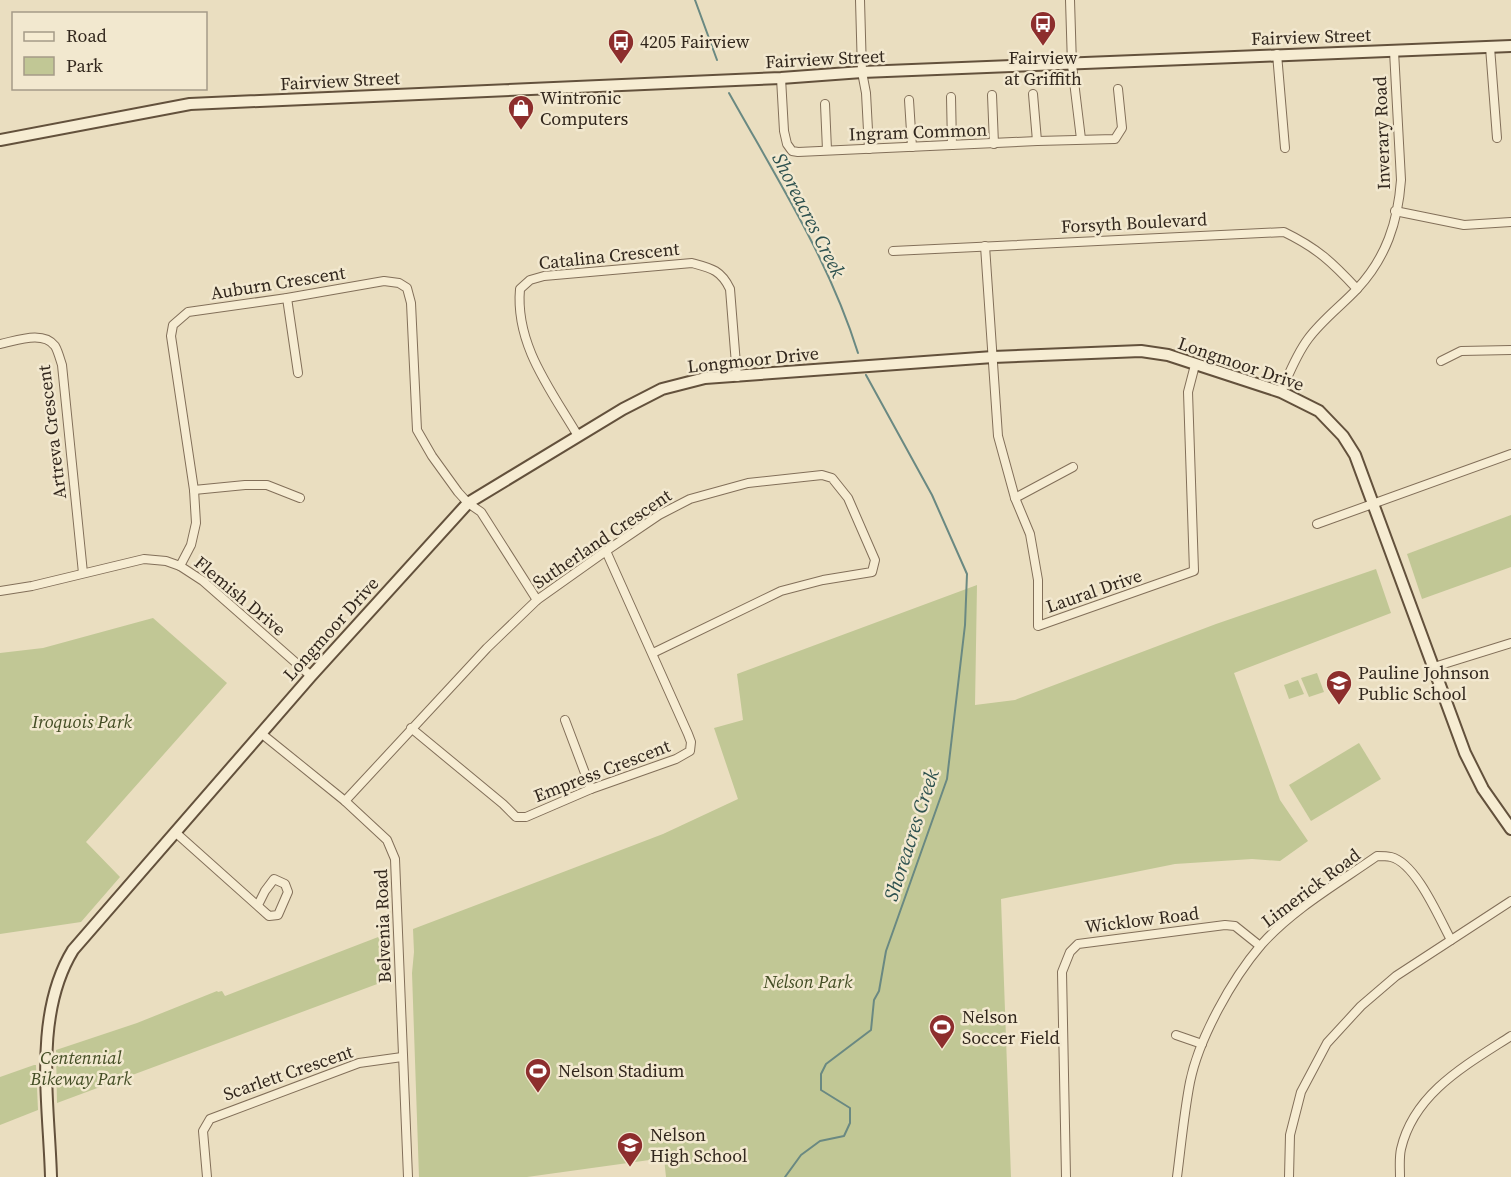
<svg xmlns="http://www.w3.org/2000/svg" width="1511" height="1177" font-family="'Source Serif 4',serif">
  <rect width="100%" height="100%" fill="#eadec0"/>
  <!-- green -->
  <g fill="#c1c795">
    <polygon points="1511,515 1511,567 1422,599 1407,554"/>
    <polygon points="1376,569 1391,613 1234,673 1280,800 1308,841 1280,861 1252,859 1175,864 1001,899 1011,1177 666,1177 664,1158 527,1177 419,1177 412,973 414,952 413,929 663,834 738,799 714,728 743,720 737,674 977,585 975,705 1015,700 1216,624"/>
    <polygon points="153,618 227,683 86,842 120,877 81,922 0,934 0,653 43,648"/>
    <polygon points="1317,673 1324,692 1309,697 1301,678"/>
    <polygon points="1298,680 1304,694 1289,699 1284,685"/>
    <polygon points="1359,743 1381,779 1311,821 1289,785"/>
    <polygon points="386,934 388,980 57,1103 56,1050 137,1023 217,991 218,992 222,991 225,996"/>
    <polygon points="34,1065 36,1065 38,1110 0,1125 0,1077"/>
  </g>
  <g fill="none" stroke-linecap="round" stroke-linejoin="round">
    <!-- stream -->
    <g stroke="#6a8982" stroke-width="2">
      <polyline points="695,0 717,60"/>
      <path d="M729 93C776 177 829 260 858 353"/>
      <polyline points="785,1177 801,1155 820,1141 844,1136 850,1123 850,1108 821,1090 821,1074 826,1064 871,1030 874,1000 879,991 886,951 947,779 965,625 967,574 932,495 866,375"/>
    </g>
    <!-- street casing -->
    <g stroke="#826f59" stroke-width="10">
      <g id="street">
        <polyline points="860,0 862,72 866,93 869,149"/>
        <polyline points="1070,0 1072,65 1081,139"/>
        <polyline points="1490,47 1497,138"/>
        <polyline points="1277,54 1285,148"/>
        <polyline points="781,78 784,131 787,144 792,151 798,152 1037,141 1115,139 1122,128 1118,89"/>
        <polyline points="1033,94 1037,141"/>
        <polyline points="992,95 994,144"/>
        <polyline points="951,97 952,145"/>
        <polyline points="909,100 912,147"/>
        <polyline points="825,104 827,150"/>
        <polyline points="1395,211 1464,225 1511,222"/>
        <polyline points="985,246 998,436 1015,498 1030,534 1038,580 1038,626 1194,571 1188,392 1195,365"/>
        <path d="M893 251 1284 232C1317 248 1332 262 1357 289"/>
        <polyline points="287,298 298,373"/>
        <path d="M0 344C16 341 43 330 55 346 58 351 60 359 62 365L83 573"/>
        <polyline points="1441,361 1461,351 1511,350"/>
        <path d="M1281 392C1289 374 1296 355 1308 339 1322 320 1341 306 1357 289 1386 258 1398 222 1401 180L1394 51"/>
        <path d="M578 436C551 390 515 345 520 289L530 280 544 276 692 263C711 268 721 270 730 289L737 377"/>
        <polyline points="194,490 245,485 267,485 300,498"/>
        <polyline points="1015,498 1073,467"/>
        <polyline points="1317,524 1511,454"/>
        <polyline points="180,566 191,545 196,523 194,490 171,336 173,325 188,312 287,298 384,281 399,283 407,288 411,303 417,430 432,456 458,492 468,503 481,512 537,600"/>
        <polyline points="0,591 32,586 144,559 166,561 180,566 203,581 311,676"/>
        <polyline points="1434,667 1511,643"/>
        <polyline points="565,720 591,789"/>
        <polyline points="411,728 503,804 516,817 526,817 591,789 676,759 690,751 691,742 688,734 606,551"/>
        <polyline points="262,734 345,801 387,840 395,859 408,1177"/>
        <polyline points="345,801 487,648 537,600 606,551 659,515 690,499 748,483 822,475 832,478 848,498 875,560 872,572 823,580 781,591 653,653"/>
        <polyline points="175,832 269,916 278,915 288,892 285,884 274,879 265,891 258,905"/>
        <polyline points="1176,1035 1202,1044"/>
        <polyline points="207,1177 203,1131 210,1119 359,1063 402,1057"/>
        <polyline points="1066,1177 1062,972 1070,952 1078,944 1225,925 1235,926 1260,946"/>
        <path d="M1177 1177C1181 1146 1184 1113 1190 1082 1199 1038 1232 979 1261 945 1293 909 1337 884 1377 856 1381 856 1387 856 1391 857 1416 863 1439 918 1451 940"/>
        <polyline points="1289,1177 1290,1135 1301,1092 1327,1043 1361,1006 1396,976 1511,901"/>
        <path d="M1400 1177C1400 1168 1399 1158 1401 1149 1414 1093 1466 1065 1511 1036"/>
      </g>
    </g>
    <!-- secondary casing -->
    <g stroke="#63513c" stroke-width="14">
      <g id="secondary">
        <polyline points="0,140 190,104 781,78 862,72 1511,46"/>
        <path d="M51 1177C49 1104 33 1015 73 950L311 676 468 503 623 409 662 389 705 378 993 357 1141 351 1168 355 1281 392 1319 411 1343 436 1355 455 1465 753 1483 789 1511 829"/>
      </g>
    </g>
    <!-- street -->
    <use href="#street" stroke="#f6ecd2" stroke-width="8"/>
    <!-- secondary -->
    <use href="#secondary" stroke="#f6ecd2" stroke-width="10"/>
  </g>
  <!-- icons -->
  <defs>
    <g id="bus-pin" transform="scale(1.35)"><path d="M0 17L-7.5 6A9.5 9.5 0 1 1 7.5 6Z" fill="#8d2e2d" stroke="#f2e8cf"/><path d="M-5-6H5V4H4V6H2V4H-2V6H-4V4H-5ZM-3.5-4V0h7V-4ZM-3.5 1.2v1.5H-2V1.2ZM2 1.2v1.5H3.5V1.2Z" fill="#fff"/></g>
    <g id="shop-pin" transform="scale(1.35)"><path d="M0 17L-7.5 6A9.5 9.5 0 1 1 7.5 6Z" fill="#8d2e2d" stroke="#f2e8cf"/><path d="M-5-2.5h2.3a2.7 3.5 0 0 1 5.4 0H5L5.5 6h-11ZM-1.5-2.5h3a1.5 2.3 0 0 0-3 0Z" fill="#fff"/></g>
    <g id="school-pin" transform="scale(1.35)"><path d="M0 17L-7.5 6A9.5 9.5 0 1 1 7.5 6Z" fill="#8d2e2d" stroke="#f2e8cf"/><path d="M0-5L7-2L0 1L-7-2ZM-4 1L0 2.5L4 1V4Q0 6-4 4Z" fill="#fff"/></g>
    <g id="stadium-pin" transform="scale(1.35)"><path d="M0 17L-7.5 6A9.5 9.5 0 1 1 7.5 6Z" fill="#8d2e2d" stroke="#f2e8cf"/><path d="M0-5a6.5 5 0 1 0 0 10a6.5 5 0 1 0 0-10ZM-3.5-1.8h7v3.6h-7Z" fill="#fff"/></g>
  </defs>
  <g fill-rule="evenodd">
    <use href="#bus-pin" x="1043" y="24"/>
    <use href="#bus-pin" x="621" y="42"/>
    <use href="#shop-pin" x="521" y="108"/>
    <use href="#school-pin" x="1339" y="683"/>
    <use href="#stadium-pin" x="942" y="1027"/>
    <use href="#stadium-pin" x="538" y="1071"/>
    <use href="#school-pin" x="630" y="1145"/>
  </g>
  <g text-anchor="middle" stroke-width="5" stroke-linejoin="round" paint-order="stroke">
    <!-- street labels -->
    <g font-size="18" fill="#32271d" stroke="#f2e8cf">
      <text transform="translate(1311 37) rotate(-2)" y="6">Fairview Street</text>
      <text transform="translate(825 59) rotate(-3)" y="6">Fairview Street</text>
      <text transform="translate(340 81) rotate(-3)" y="6">Fairview Street</text>
      <text transform="translate(918 132) rotate(-2)" y="6">Ingram Common</text>
      <text transform="translate(1382 133) rotate(-92)" y="6">Inverary Road</text>
      <text transform="translate(1134 223) rotate(-3)" y="6">Forsyth Boulevard</text>
      <text transform="translate(609 256) rotate(-6)" y="6">Catalina Crescent</text>
      <text transform="translate(278 283) rotate(-9)" y="6">Auburn Crescent</text>
      <text transform="translate(753 360) rotate(-6)" y="6">Longmoor Drive</text>
      <text transform="translate(1241 364) rotate(19)" y="6">Longmoor Drive</text>
      <text transform="translate(52 432) rotate(-97)" y="6">Artreva Crescent</text>
      <text transform="translate(602 539) rotate(-34)" y="6">Sutherland Crescent</text>
      <text transform="translate(1094 591) rotate(-19)" y="6">Laural Drive</text>
      <text transform="translate(240 596) rotate(40)" y="6">Flemish Drive</text>
      <text transform="translate(331 629) rotate(-48)" y="6">Longmoor Drive</text>
      <text transform="translate(602 771) rotate(-21)" y="6">Empress Crescent</text>
      <text transform="translate(1311 888) rotate(-37)" y="6">Limerick Road</text>
      <text transform="translate(1142 920) rotate(-7)" y="6">Wicklow Road</text>
      <text transform="translate(383 926) rotate(-92)" y="6">Belvenia Road</text>
      <text transform="translate(288 1073) rotate(-19)" y="6">Scarlett Crescent</text>
    </g>
    <!-- poi labels -->
    <g font-size="18" fill="#32271d" stroke="#f2e8cf" text-anchor="start">
      <text x="640" y="48">4205 Fairview</text>
      <text x="1043" y="64" text-anchor="middle">Fairview<tspan x="1043" dy="21">at Griffith</tspan></text>
      <text x="540" y="104">Wintronic<tspan x="540" dy="21">Computers</tspan></text>
      <text x="1358" y="679">Pauline Johnson<tspan x="1358" dy="21">Public School</tspan></text>
      <text x="962" y="1023">Nelson<tspan x="962" dy="21">Soccer Field</tspan></text>
      <text x="558" y="1077">Nelson Stadium</text>
      <text x="650" y="1141">Nelson<tspan x="650" dy="21">High School</tspan></text>
    </g>
    <!-- park labels -->
    <g font-size="18" font-style="italic" fill="#434d24" stroke="#f2e8cf">
      <text x="82" y="728">Iroquois Park</text>
      <text x="808" y="988">Nelson Park</text>
      <text x="81" y="1064">Centennial<tspan x="81" dy="21">Bikeway Park</tspan></text>
    </g>
    <!-- water labels -->
    <g font-size="20" font-style="italic" fill="#2d514f" stroke="#f2e8cf">
      <text transform="translate(809 215) rotate(63)" y="7">Shoreacres Creek</text>
      <text transform="translate(911 835) rotate(-72)" y="7">Shoreacres Creek</text>
    </g>
  </g>
  <!-- legend -->
  <rect x="12" y="12" width="195" height="78" fill="#f2e8cf" stroke="#a59b88" stroke-width="1.5"/>
  <rect x="24" y="32" width="30" height="9" fill="#f6ecd2" stroke="#a59b88" stroke-width="1.5"/>
  <text x="66" y="42" font-size="18" fill="#32271d">Road</text>
  <rect x="24" y="57" width="30" height="18" fill="#c1c795" stroke="#a59b88" stroke-width="1.5"/>
  <text x="66" y="72" font-size="18" fill="#32271d">Park</text>
</svg>
